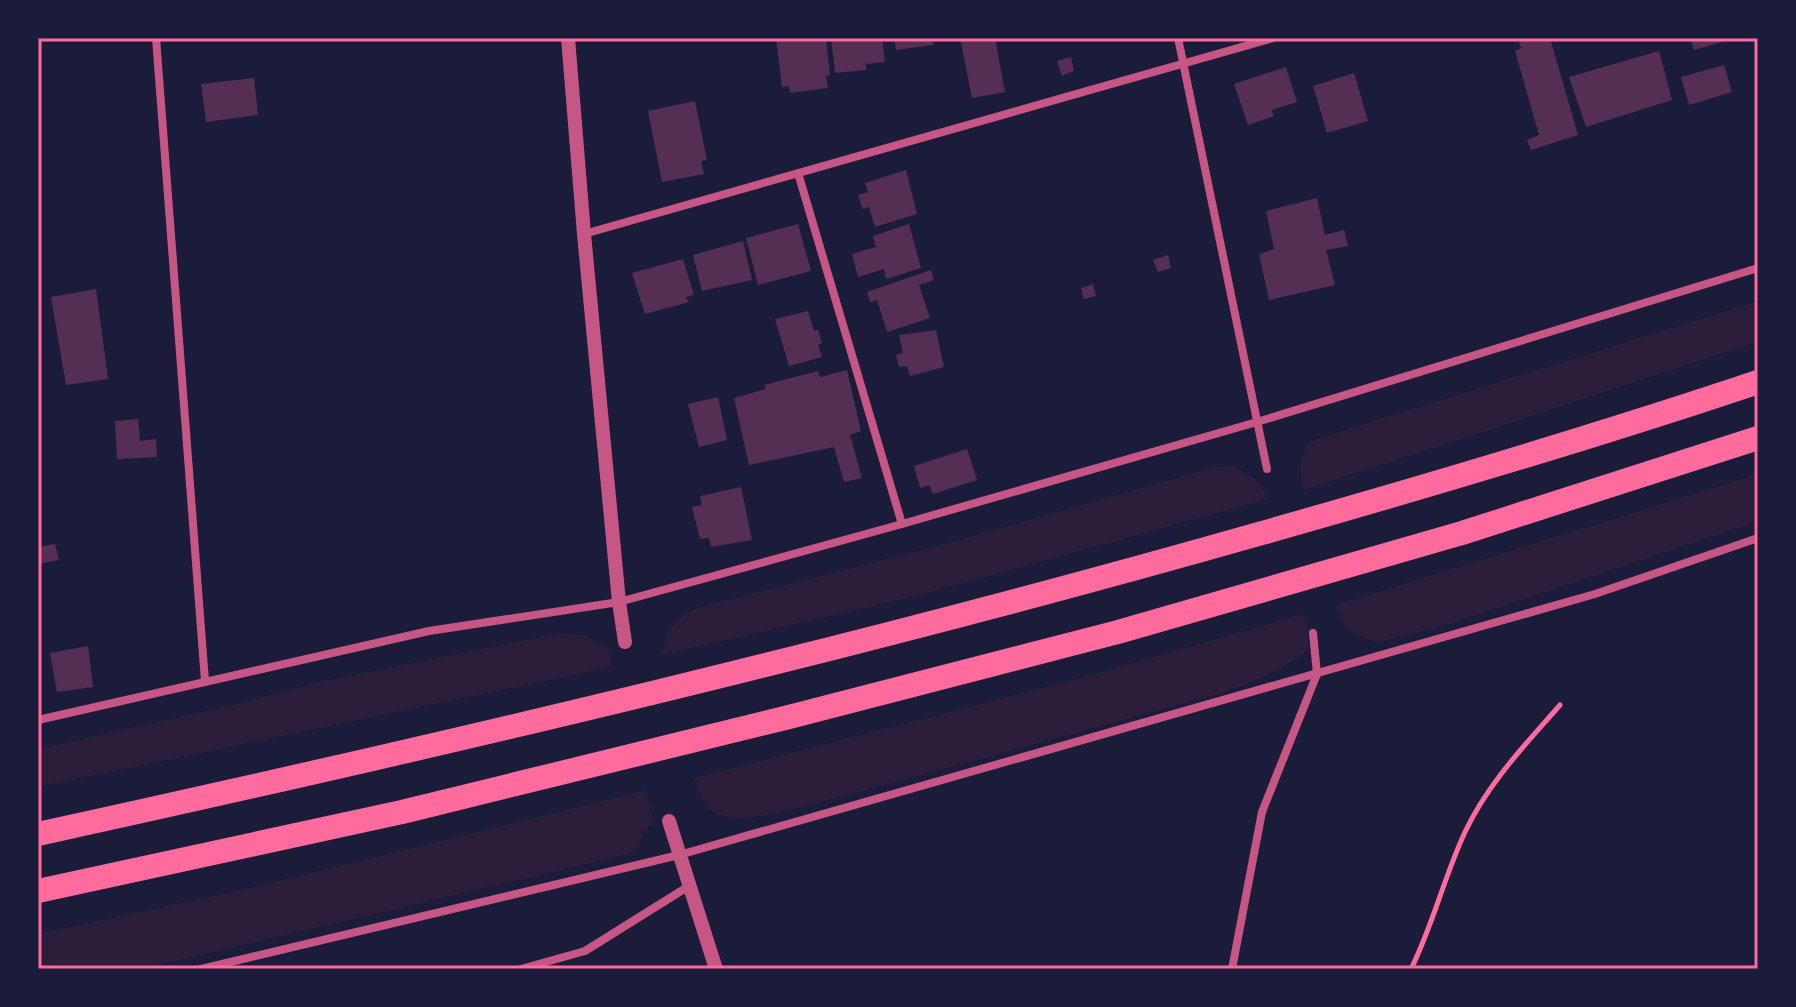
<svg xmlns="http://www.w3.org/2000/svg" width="1796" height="1007" font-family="Helvetica,sans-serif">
  <rect width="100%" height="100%" fill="#1b1b3a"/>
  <!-- green -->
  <g fill="#2a1e3b">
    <path d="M1758 301V342L1304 490C1298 472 1300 460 1308 443L1323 437Z"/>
    <path d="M1231 466C1250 473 1260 481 1268 499L920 595 662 655C666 629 673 621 696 608L937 546 1212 468Z"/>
    <polygon points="1758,474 1758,521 1440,627 1379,642 1363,638 1347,629 1336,605"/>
    <path d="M1303 614 1308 631V649C1281 674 1245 684 1211 696L803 807C775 812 721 832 703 801 699 794 697 786 694 778L1077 679Z"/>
    <polygon points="560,633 586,636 608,648 612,667 38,787 38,749 237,704 319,682"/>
    <polygon points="646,790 653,820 633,853 142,969 38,969 38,934 250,888"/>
  </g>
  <!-- building -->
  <g fill="#542f53">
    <polygon points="776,38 826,38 830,75 826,76 828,88 790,93 789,86 782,87"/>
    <polygon points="831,38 882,38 885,62 866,64 866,70 835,73"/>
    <polygon points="894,38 933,38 933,45 896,50"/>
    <polygon points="960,38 995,38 1005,92 972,98"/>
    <polygon points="1518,38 1550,38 1578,135 1531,150 1527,140 1539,135 1515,51 1521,48"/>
    <polygon points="1690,38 1732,38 1732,39 1694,50"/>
    <polygon points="1659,51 1672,100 1586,127 1569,77"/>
    <polygon points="1071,57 1074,71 1062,76 1057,61"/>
    <polygon points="1724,65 1732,92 1689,105 1681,77"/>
    <polygon points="1286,67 1297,102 1272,110 1274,116 1248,125 1234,84"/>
    <polygon points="1354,73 1368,121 1327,133 1313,86"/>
    <polygon points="254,78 258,115 206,122 201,84"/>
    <polygon points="695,101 707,160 701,161 704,174 662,182 648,111"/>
    <polygon points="906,170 917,214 875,227 869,207 863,209 858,195 868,192 865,183"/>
    <polygon points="1317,198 1325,235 1344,230 1348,246 1326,250 1335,285 1269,300 1259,254 1274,249 1266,211"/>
    <polygon points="798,224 811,271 758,285 746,238"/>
    <polygon points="909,224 921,268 886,279 884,269 858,277 852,254 876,247 873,236"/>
    <polygon points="743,241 752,280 702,291 693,255"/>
    <polygon points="1168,255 1171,268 1158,272 1153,260"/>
    <polygon points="683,259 694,295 686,297 689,302 645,314 632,273"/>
    <polygon points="931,270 934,280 919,285 930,318 887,332 877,300 870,302 867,292"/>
    <polygon points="1093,284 1096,296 1084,299 1081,288"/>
    <polygon points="96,289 108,379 66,385 51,297"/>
    <polygon points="808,311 814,331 818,330 822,343 818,345 822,357 789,366 775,319"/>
    <polygon points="936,330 944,367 910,376 907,366 899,367 896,355 903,353 899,335"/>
    <polygon points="847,370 861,431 850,435 862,478 844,482 834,447 749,465 734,398 766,389 764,385 818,371 820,377"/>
    <polygon points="718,397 727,440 699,447 688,404"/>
    <polygon points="138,419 140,441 156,439 157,457 117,459 115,421"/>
    <polygon points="967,449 977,480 933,494 929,485 920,488 914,466"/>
    <polygon points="741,487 752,540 711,547 709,538 700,539 692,507 702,505 700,496"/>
    <polygon points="55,544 59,560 38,564 38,547"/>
    <polygon points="88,646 93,687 57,692 50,653"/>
  </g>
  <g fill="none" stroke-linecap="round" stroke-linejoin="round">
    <!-- path -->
    <path stroke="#ff6b9d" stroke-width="5" d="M1411 969C1433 925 1444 877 1465 832 1488 783 1525 745 1560 705"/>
    <!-- minor -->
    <g stroke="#c65784" stroke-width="8">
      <polyline points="156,38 205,681"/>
      <polyline points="1178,38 1267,469"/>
      <polyline points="798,173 902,524"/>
      <polyline points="584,234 1273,38"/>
      <polyline points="38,720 429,631 619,602 902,524 1257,422 1758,268"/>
      <polyline points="201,969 679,855 1595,594 1758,538"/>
      <polyline points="521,969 585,951 689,886"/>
      <polyline points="1232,969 1262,812 1317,674 1313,633"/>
    </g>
    <!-- tertiary -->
    <g stroke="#c65784" stroke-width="14">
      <polyline points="568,38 584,234 619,602 625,642"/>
      <polyline points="669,821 716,969"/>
    </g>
    <!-- motorway -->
    <g stroke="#ff6b9d" stroke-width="24">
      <path d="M38 834C449 744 858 648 1262 533 1428 486 1594 437 1758 382"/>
      <polyline points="38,891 402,812 789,717 1118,632 1462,533 1758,438"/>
    </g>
  </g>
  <!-- border -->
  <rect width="1796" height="1007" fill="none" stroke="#1b1b3a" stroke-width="80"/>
  <rect x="40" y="40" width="1716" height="927" fill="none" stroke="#ff6b9d" stroke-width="3"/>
</svg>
